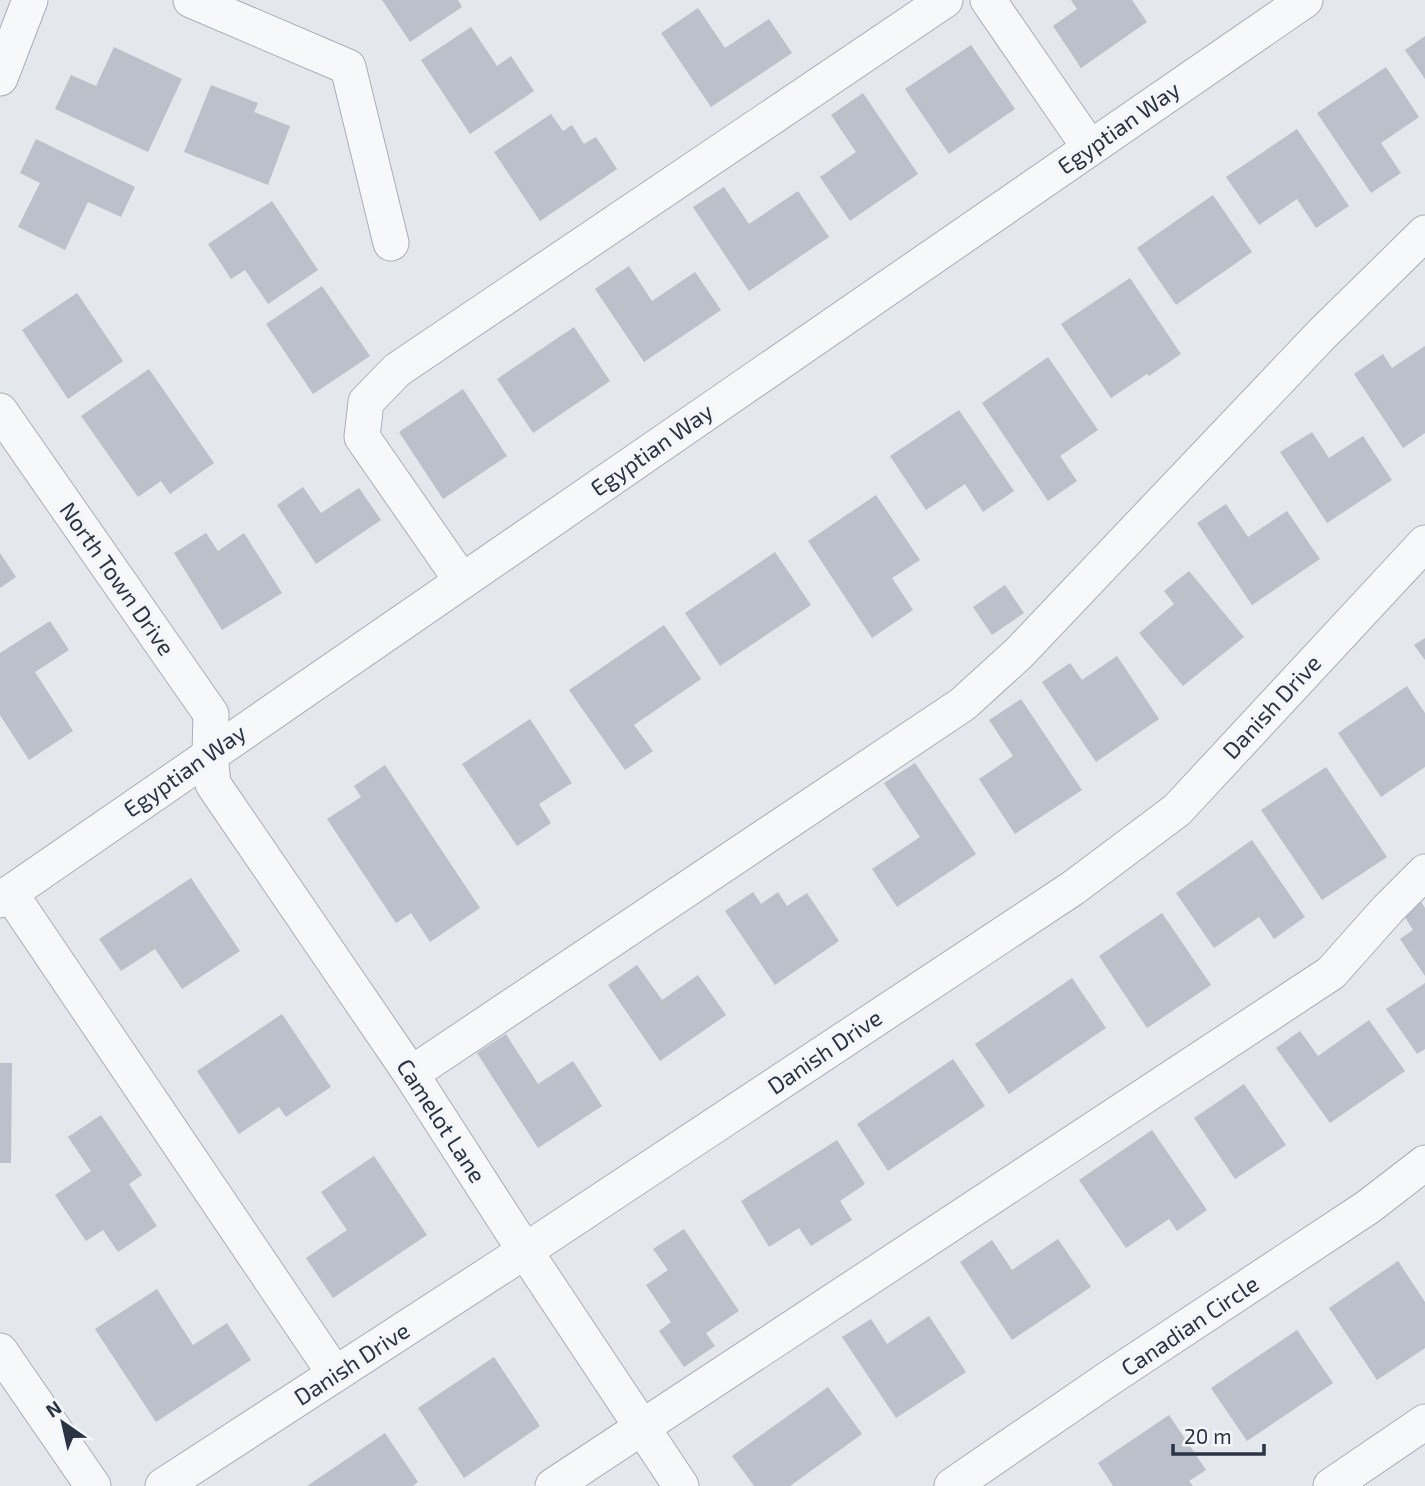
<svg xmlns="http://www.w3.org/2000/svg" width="1425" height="1486" font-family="'Exo 2',sans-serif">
  <rect width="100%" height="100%" fill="#e4e7ec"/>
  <!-- building -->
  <g fill="#bbc0ca">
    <polygon points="382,0 458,0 462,7 410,42"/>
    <polygon points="1071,0 1132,0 1147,22 1081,68 1053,26 1077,9"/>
    <polygon points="698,8 725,48 769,19 792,53 711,107 661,33"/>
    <polygon points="471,27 497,66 511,56 534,91 470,134 421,60"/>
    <polygon points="1425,36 1425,79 1405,50"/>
    <polygon points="971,45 1015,109 949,154 905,89"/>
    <polygon points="114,47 182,79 148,152 55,109 71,75 96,86"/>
    <polygon points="1386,67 1419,117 1381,143 1401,173 1371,193 1317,113"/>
    <polygon points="211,85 258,103 254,112 290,126 268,185 184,152"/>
    <polygon points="863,93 918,174 850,221 820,177 856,152 831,115"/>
    <polygon points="551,114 563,131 572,125 584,144 596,137 617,169 540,221 494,152"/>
    <polygon points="1297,129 1349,206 1316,228 1297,199 1259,225 1226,177"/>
    <polygon points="36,139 135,187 121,217 88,202 65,250 18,227 40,183 20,173"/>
    <polygon points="724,187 749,224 798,191 829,237 749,291 693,207"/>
    <polygon points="1213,195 1252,252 1176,305 1137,248"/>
    <polygon points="272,201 318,270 268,304 245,270 231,279 208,244"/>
    <polygon points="629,266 652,301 695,272 721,310 644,362 595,289"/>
    <polygon points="1130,278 1181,354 1149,376 1147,374 1111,398 1061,324"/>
    <polygon points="322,286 370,356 313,394 266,324"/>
    <polygon points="77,293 123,361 68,399 22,330"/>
    <polygon points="574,327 610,381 533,433 497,379"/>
    <polygon points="1425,346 1425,433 1403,448 1354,374 1383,354 1392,368"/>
    <polygon points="1048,357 1098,430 1060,456 1077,481 1048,501 982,403"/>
    <polygon points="149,369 214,463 170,494 161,481 138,497 81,416"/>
    <polygon points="463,389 507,456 443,499 399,432"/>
    <polygon points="959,410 1014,491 983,512 965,484 926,510 890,456"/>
    <polygon points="1312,432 1329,458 1363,436 1392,480 1327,523 1280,452"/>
    <polygon points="303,487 321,513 359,488 381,520 316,564 277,505"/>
    <polygon points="876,495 920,560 892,578 913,610 872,638 808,541"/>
    <polygon points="1226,504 1248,537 1287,511 1320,559 1252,605 1197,523"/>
    <polygon points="206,533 218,551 244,533 282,593 222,630 174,553"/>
    <polygon points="775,552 811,605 720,666 685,613"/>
    <polygon points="0,553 16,577 0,588"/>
    <polygon points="1189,571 1244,637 1183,686 1139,633 1174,604 1164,591"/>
    <polygon points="1005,585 1024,613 992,635 973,607"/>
    <polygon points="50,621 69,650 35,672 73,731 29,760 0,715 0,653"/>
    <polygon points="664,625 701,679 634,725 653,751 625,770 569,690"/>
    <polygon points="1425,638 1425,660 1414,645"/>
    <polygon points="1117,656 1159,719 1096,762 1042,682 1070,663 1082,680"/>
    <polygon points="1407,686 1425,713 1425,767 1381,797 1338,733"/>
    <polygon points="1021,699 1082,790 1015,834 979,779 1013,756 989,720"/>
    <polygon points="530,719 572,783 539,804 551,823 517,846 462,764"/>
    <polygon points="915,763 976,854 897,907 872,869 920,837 884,783"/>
    <polygon points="385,765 480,908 430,942 411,913 396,923 327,819 361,797 354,786"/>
    <polygon points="1326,767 1387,857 1322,900 1261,810"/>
    <polygon points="1252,840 1305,917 1274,939 1259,917 1214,948 1176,893"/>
    <polygon points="191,878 240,951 182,989 155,949 121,971 99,939"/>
    <polygon points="753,892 761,904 778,892 787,906 807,893 839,941 775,985 725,911"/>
    <polygon points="1421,902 1425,908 1425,976 1400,939 1413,930 1403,914"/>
    <polygon points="1162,913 1211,985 1147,1028 1099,956"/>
    <polygon points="637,965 662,1000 698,975 726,1015 660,1061 608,985"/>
    <polygon points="1072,978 1106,1028 1009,1094 975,1044"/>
    <polygon points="1425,983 1425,1049 1417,1054 1386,1009"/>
    <polygon points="282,1014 331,1087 286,1117 279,1107 239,1134 197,1071"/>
    <polygon points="1369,1020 1405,1071 1330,1123 1276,1048 1300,1031 1318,1056"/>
    <polygon points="506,1034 538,1084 573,1061 602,1106 538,1148 477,1053"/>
    <polygon points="953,1059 985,1106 888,1171 857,1124"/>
    <polygon points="0,1063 12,1063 11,1163 0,1163"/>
    <polygon points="1244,1084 1286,1145 1235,1179 1194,1118"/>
    <polygon points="101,1115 142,1175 129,1184 157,1226 118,1252 103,1230 86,1241 55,1195 91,1171 68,1137"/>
    <polygon points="1152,1130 1207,1210 1177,1231 1169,1219 1126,1248 1079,1180"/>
    <polygon points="837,1140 865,1184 840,1201 852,1220 811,1246 799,1228 769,1247 741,1201"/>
    <polygon points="374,1156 427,1235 333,1298 306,1258 347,1230 321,1192"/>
    <polygon points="684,1229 739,1311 706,1333 715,1346 684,1367 659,1331 671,1322 646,1285 668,1270 653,1249"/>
    <polygon points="1058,1239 1091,1287 1012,1340 960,1262 992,1240 1012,1270"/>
    <polygon points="1398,1261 1425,1302 1425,1348 1377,1380 1329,1308"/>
    <polygon points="157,1289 193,1345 227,1323 251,1360 156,1422 95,1329"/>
    <polygon points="929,1316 966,1372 896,1418 842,1337 871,1319 887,1344"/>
    <polygon points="1297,1330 1333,1383 1247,1441 1211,1388"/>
    <polygon points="494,1357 540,1426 464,1478 418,1408"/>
    <polygon points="828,1387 862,1434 790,1486 754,1486 732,1456"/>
    <polygon points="1169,1415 1206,1470 1189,1481 1193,1486 1113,1486 1098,1463"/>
    <polygon points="385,1433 418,1482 413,1486 307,1486"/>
  </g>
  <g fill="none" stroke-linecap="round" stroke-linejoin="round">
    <!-- minor casing -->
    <g stroke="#a9aeb7" stroke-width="37">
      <g id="minor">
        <polyline points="191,0 348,67 391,243"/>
        <polyline points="988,0 1090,148"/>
        <polyline points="0,78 30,0"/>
        <polyline points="0,411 211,714 210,754 213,784 411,1074 525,1251 681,1486"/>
        <polyline points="462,581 362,437 366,402 397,370 945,0"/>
        <polyline points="10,893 335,1374"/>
        <polyline points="0,900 1305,0"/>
        <polyline points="411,1074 963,704 1019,653 1322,334 1425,233"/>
        <polyline points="0,1351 93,1486"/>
        <polyline points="163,1486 525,1251 1073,888 1177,810 1425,543"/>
        <polyline points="553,1486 1331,973 1388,909 1425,872"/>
        <polyline points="952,1486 1111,1377 1368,1207 1425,1163"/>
        <polyline points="1331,1486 1425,1422"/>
      </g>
    </g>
    <!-- minor -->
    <use href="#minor" stroke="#f7f8fa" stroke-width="35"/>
  </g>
  <g text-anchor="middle" stroke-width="7" stroke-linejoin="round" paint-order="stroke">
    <!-- street labels -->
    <g font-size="23" fill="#2b3445" stroke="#f4f6f9">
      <text transform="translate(1119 128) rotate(-35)" y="8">Egyptian Way</text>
      <text transform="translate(652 450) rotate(-35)" y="8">Egyptian Way</text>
      <text transform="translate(117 579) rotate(55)" y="8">North Town Drive</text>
      <text transform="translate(1272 707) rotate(-47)" y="8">Danish Drive</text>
      <text transform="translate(185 771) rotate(-35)" y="8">Egyptian Way</text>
      <text transform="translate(825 1052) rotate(-34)" y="8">Danish Drive</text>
      <text transform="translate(441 1121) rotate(57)" y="8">Camelot Lane</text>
      <text transform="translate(1190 1326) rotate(-34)" y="8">Canadian Circle</text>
      <text transform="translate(352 1364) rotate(-33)" y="8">Danish Drive</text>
    </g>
  </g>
  <!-- north arrow -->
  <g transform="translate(63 1423) rotate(326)" stroke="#f4f6f9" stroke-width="5" paint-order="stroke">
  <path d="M0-5L12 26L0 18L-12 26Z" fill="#2b3445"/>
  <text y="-10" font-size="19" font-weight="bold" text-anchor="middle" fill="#2b3445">N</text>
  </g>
  <!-- scale -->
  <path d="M1173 1444v10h91v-10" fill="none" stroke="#2b3445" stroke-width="3.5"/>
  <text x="1184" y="1444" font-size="21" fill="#2b3445" stroke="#f4f6f9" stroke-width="5" paint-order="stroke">20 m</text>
</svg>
